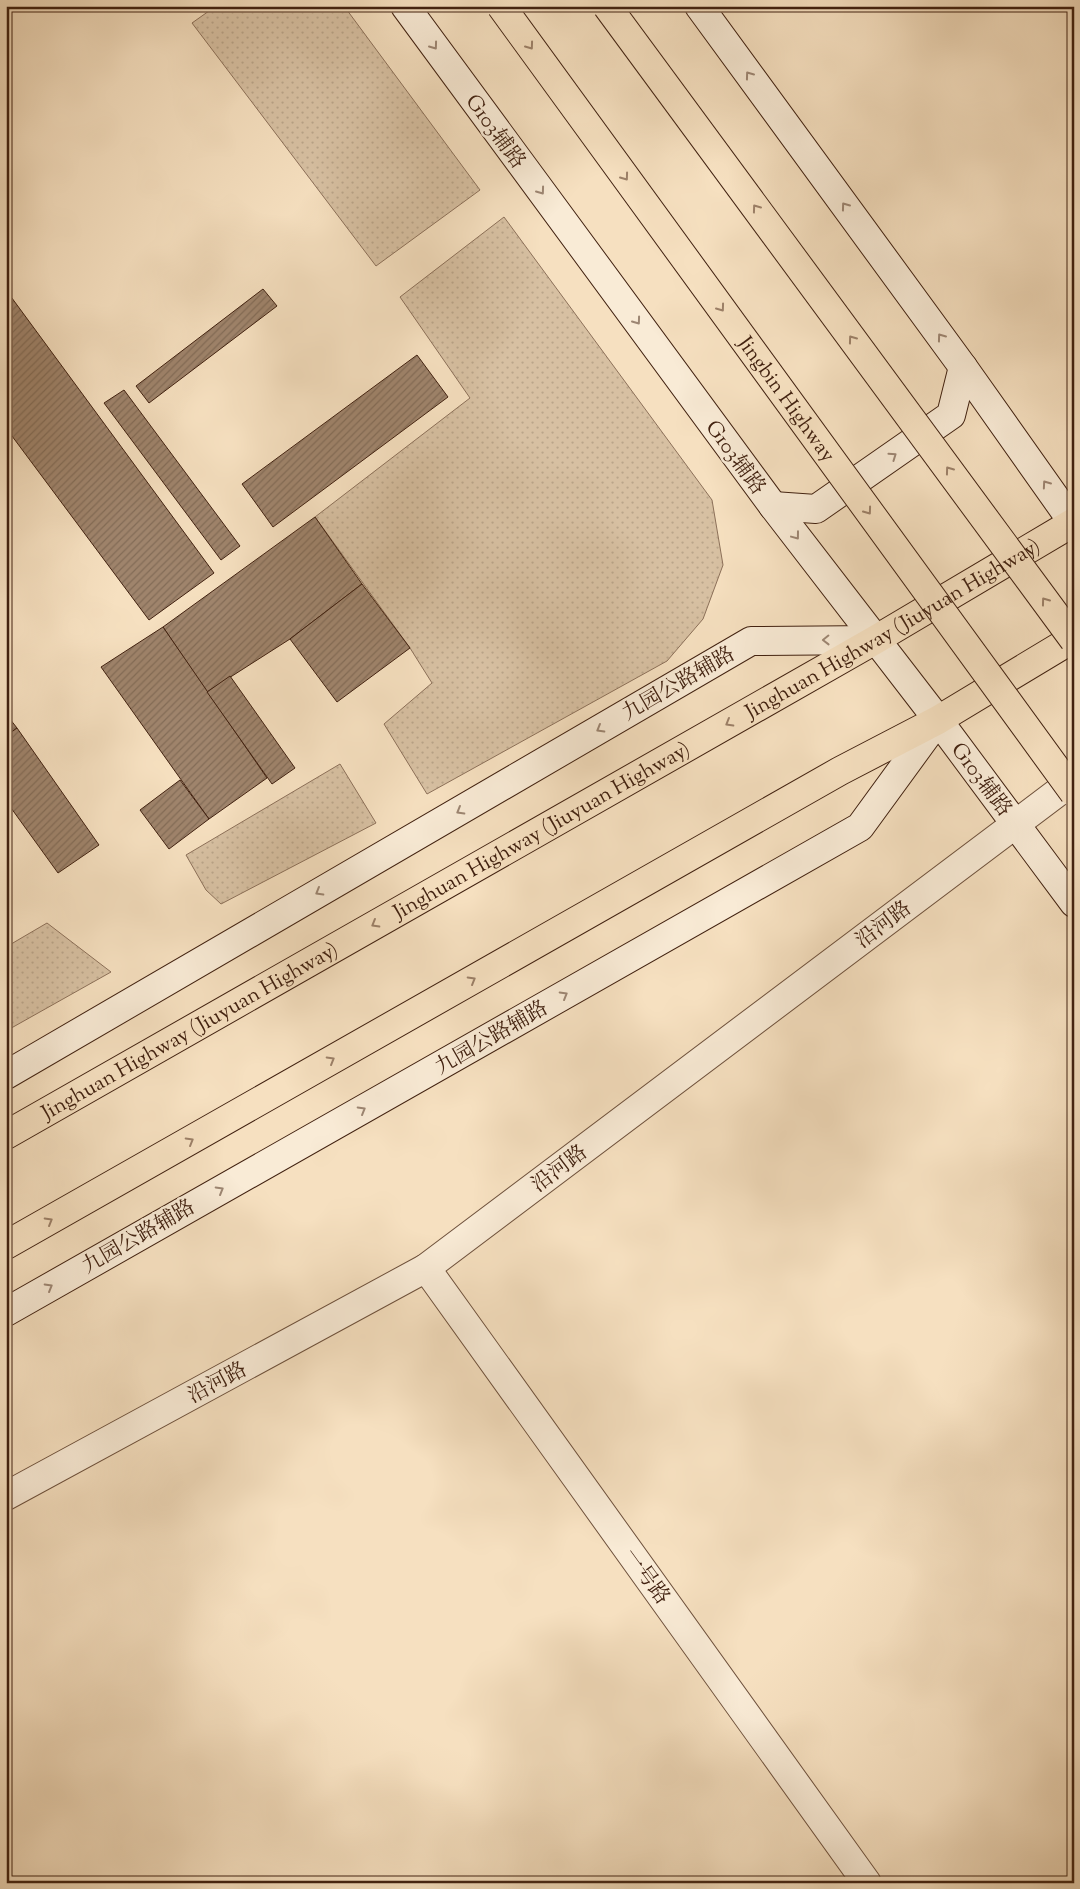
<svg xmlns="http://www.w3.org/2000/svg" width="1080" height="1889" font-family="'Sorts Mill Goudy','Noto Serif SC',serif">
  <defs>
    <pattern id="grass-dots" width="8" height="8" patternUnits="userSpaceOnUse" patternTransform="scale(1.25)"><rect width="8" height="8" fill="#d7c0a2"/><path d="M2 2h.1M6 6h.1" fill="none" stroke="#baa58a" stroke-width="1.8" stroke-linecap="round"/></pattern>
    <pattern id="building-hatch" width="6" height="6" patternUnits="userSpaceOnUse" patternTransform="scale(1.25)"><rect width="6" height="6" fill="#9f846c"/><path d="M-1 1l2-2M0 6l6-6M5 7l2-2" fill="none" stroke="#836c57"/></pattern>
  </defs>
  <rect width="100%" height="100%" fill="#f6e0c0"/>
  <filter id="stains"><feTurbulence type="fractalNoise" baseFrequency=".004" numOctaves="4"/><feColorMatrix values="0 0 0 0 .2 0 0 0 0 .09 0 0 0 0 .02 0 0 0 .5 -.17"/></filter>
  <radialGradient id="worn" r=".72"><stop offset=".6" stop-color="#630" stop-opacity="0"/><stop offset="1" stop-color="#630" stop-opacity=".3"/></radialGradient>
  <!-- grass -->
  <g fill="url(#grass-dots)" stroke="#8c7059">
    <polygon points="216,6 344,6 480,190 376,266 192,23"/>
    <polygon points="504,217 712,500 723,565 703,619 667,661 427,794 384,724 432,683 410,648 315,517 470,398 400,297"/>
    <polygon points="340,764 376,823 221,904 206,890 186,855"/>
    <polygon points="47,923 111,972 6,1031 6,947"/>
  </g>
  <!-- building -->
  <g fill="url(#building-hatch)" stroke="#412110">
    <polygon points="263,289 277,306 149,403 136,386"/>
    <polygon points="6,290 214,573 149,620 6,428"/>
    <polygon points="417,355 448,397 273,527 242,484"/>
    <polygon points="124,390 240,546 221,560 104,403"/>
    <polygon points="315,517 362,584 290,639 207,692 163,627"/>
    <polygon points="362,584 410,648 337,702 290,639"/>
    <polygon points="163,627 267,778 209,819 101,667"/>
    <polygon points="230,676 295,768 272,784 207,692"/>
    <polygon points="6,714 17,728 6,736"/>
    <polygon points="17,728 99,845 58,873 6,801 6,736"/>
    <polygon points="180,780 209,819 169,849 140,810"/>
  </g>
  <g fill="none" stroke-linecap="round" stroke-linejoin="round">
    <!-- street casing -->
    <g stroke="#6e513c" stroke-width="30">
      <g id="street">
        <polyline points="426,1268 867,1883"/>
        <polyline points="6,1496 426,1268 1074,780"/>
      </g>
    </g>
    <!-- secondary casing -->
    <g stroke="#412110" stroke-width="30">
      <g id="secondary">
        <polyline points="405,6 773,506 938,720 1074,903"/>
        <polyline points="699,6 963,367 1074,524"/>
        <polyline points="773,506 816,509 951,415 963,367"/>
        <polyline points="6,1075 751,641 875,640"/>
        <polyline points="6,1312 860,827 938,720"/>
      </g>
    </g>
    <!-- highway casing -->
    <g stroke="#412110" stroke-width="30">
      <g id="highway">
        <path id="s1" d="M6 1135 875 640 1074 522"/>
        <polyline points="6,1245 840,771 938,720 1074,638"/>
      </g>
    </g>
    <!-- street -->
    <use href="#street" stroke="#f9ebd6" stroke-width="28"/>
    <!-- secondary -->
    <use href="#secondary" stroke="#f9ebd6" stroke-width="28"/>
    <!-- highway -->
    <use href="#highway" stroke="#f6e0c0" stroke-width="28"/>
    <!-- highway-bridge casing -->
    <g stroke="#412110" stroke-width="30" stroke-linecap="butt">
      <g id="highway-bridge">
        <path id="s2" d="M501 6 1074 793"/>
        <polyline points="607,6 1074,640"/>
      </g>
    </g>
    <!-- highway-bridge -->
    <use href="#highway-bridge" stroke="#f6e0c0" stroke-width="28"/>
  </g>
  <!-- one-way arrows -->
  <defs><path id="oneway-chevron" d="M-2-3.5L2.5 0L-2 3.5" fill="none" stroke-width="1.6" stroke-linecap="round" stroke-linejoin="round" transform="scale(1.25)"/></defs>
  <g stroke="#9d8673">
    <use href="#oneway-chevron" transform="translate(434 46) rotate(54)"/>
    <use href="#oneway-chevron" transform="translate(749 75) rotate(-126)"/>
    <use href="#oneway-chevron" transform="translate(541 191) rotate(54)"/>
    <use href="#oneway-chevron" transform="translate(845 206) rotate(-126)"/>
    <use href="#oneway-chevron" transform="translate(637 321) rotate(54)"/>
    <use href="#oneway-chevron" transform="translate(941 337) rotate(-126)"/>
    <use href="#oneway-chevron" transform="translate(893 456) rotate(-35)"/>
    <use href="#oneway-chevron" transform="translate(1046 484) rotate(-125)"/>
    <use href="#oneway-chevron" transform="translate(796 536) rotate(53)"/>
    <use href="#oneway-chevron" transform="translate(826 640) rotate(179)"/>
    <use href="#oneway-chevron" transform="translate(600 729) rotate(150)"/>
    <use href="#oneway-chevron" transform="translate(460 811) rotate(150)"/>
    <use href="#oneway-chevron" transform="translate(319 892) rotate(150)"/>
    <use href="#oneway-chevron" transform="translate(564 995) rotate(-30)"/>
    <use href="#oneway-chevron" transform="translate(362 1110) rotate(-30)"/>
    <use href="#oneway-chevron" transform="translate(220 1190) rotate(-30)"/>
    <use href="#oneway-chevron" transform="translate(49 1287) rotate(-30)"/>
  </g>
  <g stroke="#9c8068">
    <use href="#oneway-chevron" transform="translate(530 46) rotate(54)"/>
    <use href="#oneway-chevron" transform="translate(625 177) rotate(54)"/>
    <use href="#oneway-chevron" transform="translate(756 208) rotate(-126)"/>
    <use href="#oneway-chevron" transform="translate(721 308) rotate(54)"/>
    <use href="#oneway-chevron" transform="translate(852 339) rotate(-126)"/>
    <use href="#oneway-chevron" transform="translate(949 470) rotate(-126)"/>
    <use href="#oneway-chevron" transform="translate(868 511) rotate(54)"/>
    <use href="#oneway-chevron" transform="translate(1045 601) rotate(-126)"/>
    <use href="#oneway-chevron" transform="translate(729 723) rotate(150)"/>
    <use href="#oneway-chevron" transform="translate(375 924) rotate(150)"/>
    <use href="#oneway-chevron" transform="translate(472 980) rotate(-30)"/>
    <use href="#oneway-chevron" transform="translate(331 1060) rotate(-30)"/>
    <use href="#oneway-chevron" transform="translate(190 1141) rotate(-30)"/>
    <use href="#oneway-chevron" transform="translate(49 1221) rotate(-30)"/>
  </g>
  <g text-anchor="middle" stroke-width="5" stroke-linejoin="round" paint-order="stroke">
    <!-- street labels -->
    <g font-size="21" fill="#412110" stroke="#f9ebd6">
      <text transform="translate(496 131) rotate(54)" y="7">G103辅路</text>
      <text dy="7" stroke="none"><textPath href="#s2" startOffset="486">Jingbin Highway</textPath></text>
      <text transform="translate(736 457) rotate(54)" y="7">G103辅路</text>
      <text dy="7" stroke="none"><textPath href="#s1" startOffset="1021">Jinghuan Highway (Jiuyuan Highway)</textPath></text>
      <text transform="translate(678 683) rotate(-30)" y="7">九园公路辅路</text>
      <text transform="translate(982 779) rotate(53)" y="7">G103辅路</text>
      <text dy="7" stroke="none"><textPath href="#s1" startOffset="616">Jinghuan Highway (Jiuyuan Highway)</textPath></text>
      <text transform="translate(883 924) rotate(-37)" y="7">沿河路</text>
      <text dy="7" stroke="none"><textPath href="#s1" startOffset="211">Jinghuan Highway (Jiuyuan Highway)</textPath></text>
      <text transform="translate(491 1037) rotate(-30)" y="7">九园公路辅路</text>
      <text transform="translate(559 1168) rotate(-37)" y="7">沿河路</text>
      <text transform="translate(138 1236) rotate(-30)" y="7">九园公路辅路</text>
      <text transform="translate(217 1382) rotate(-28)" y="7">沿河路</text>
      <text transform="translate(647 1576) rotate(54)" y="7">一号路</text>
    </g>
  </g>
  <!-- margin -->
  <rect width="1080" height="1889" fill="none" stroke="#f6e0c0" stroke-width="25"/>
  <rect x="8" y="8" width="1065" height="1874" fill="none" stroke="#412110" stroke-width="2.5"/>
  <rect x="12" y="12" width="1055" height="1864" fill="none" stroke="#412110"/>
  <rect width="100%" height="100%" filter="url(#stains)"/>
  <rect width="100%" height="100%" fill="url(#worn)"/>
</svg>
